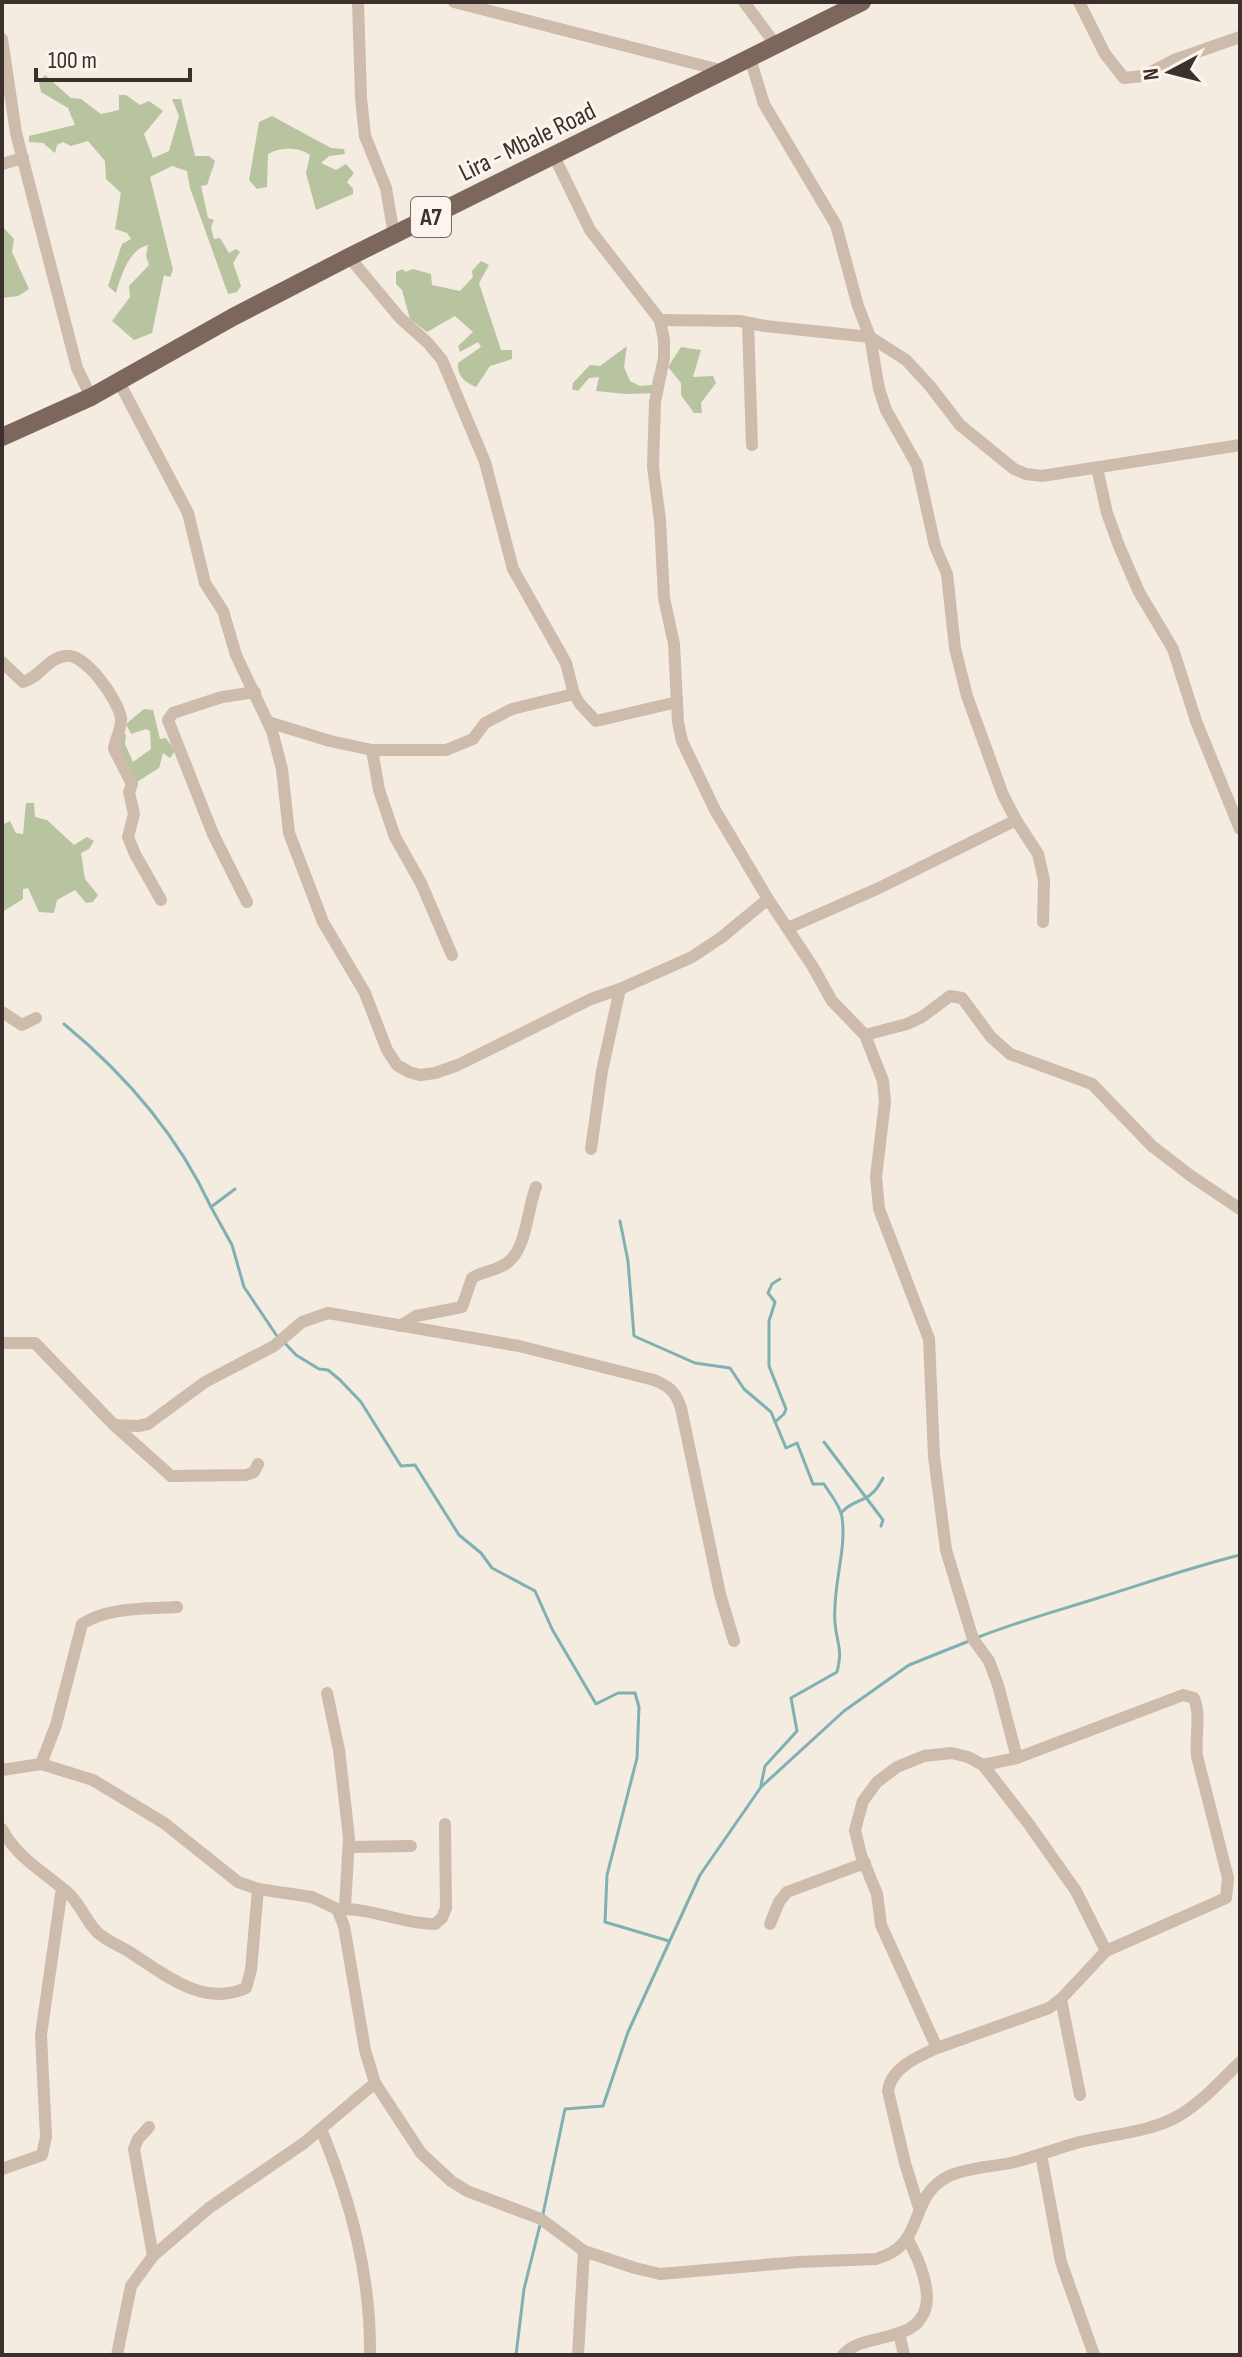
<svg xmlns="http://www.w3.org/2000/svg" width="1242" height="2357" font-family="'Sofia Sans Condensed',sans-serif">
  <rect width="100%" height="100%" fill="#f4ebe1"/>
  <!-- green -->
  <g fill="#b8c4a0">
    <path d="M45 75 71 98 81 99 101 114 119 110V95H126L140 105 149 101 163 111 144 134 153 158 169 151 179 116 172 99H181L195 156H209L215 161 207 185 201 186 208 218 214 220 211 227 214 239 220 238 229 253 236 249 240 252 233 263 241 286 237 292 228 294 190 188 187 171 172 166 150 177 173 270 170 277 164 275 152 333 134 340 112 321 130 297 129 286 149 265 146 256 148 245C129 249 121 276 116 293L108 286 122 244 131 239 127 233 115 229 121 193 106 179 105 161 88 141 71 146 63 142 57 145 55 153 43 143 29 142V136L75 125 68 108 41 92 39 82Z"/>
    <path d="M272 116 331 148 344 149 345 154 329 156 321 163 336 170 346 164 354 173 347 182 353 189V194L316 210 306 173 310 155C299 147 280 147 268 154L267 187 257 189 249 180 259 122Z"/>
    <polygon points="2,226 14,239 12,252 29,289 18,296 2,298"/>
    <path d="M481 261 489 265 479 283 501 350H512V359L490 366 476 387C465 382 457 376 458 363L481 347 478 342 460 352 458 346 473 332 455 316 427 332 410 319 402 290 396 284V272L403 269 405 272 413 269 431 274 432 285 460 291 473 277 472 271Z"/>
    <polygon points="627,346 624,367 630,381 640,386 652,385 654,374 663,384 659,393 626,394 596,391 599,377 589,378 578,391 572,389 573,383 590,365 600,366"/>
    <polygon points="681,347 701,350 693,377 713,376 716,383 701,403 702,413 694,413 681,395 681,383 668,367"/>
    <polygon points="144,709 153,710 160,739 166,738 175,751 170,758 163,753 159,768 137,782 116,746 122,733 126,735 125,744 133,762 151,749 150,731 146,729 131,734 126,724"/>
    <polygon points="26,803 34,803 35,817 47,820 74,845 87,837 94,841 89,849 81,853 85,879 98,895 93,902 86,903 75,890 57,900 54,913 39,912 28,888 23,889 23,899 2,912 2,825 10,821 16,833 23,834"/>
  </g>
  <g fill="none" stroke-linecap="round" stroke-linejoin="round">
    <!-- stream -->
    <g stroke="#7fb0b2" stroke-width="3">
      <path d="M64 1024C126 1075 177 1134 211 1207"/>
      <polyline points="235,1189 211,1207 232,1245 244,1287 277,1336"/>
      <path d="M620 1221 628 1261 634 1336 695 1363 730 1368 744 1389 771 1412 786 1448 797 1443 813 1484H824C830 1494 840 1505 842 1517 847 1550 832 1587 835 1623 837 1646 843 1647 837 1672L791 1698 797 1731 765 1766 761 1785"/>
      <polyline points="283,1341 296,1355 319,1369 328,1370 340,1380 361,1402 401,1466 415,1465 459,1535 481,1553 492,1568 535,1591 552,1629 596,1704 618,1693 635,1693 639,1707 637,1758 607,1875 605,1922 669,1941"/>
      <polyline points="775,1422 784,1414 786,1409 769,1366 769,1321 775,1302 768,1293 772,1284 780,1279"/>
      <polyline points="824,1442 883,1520 881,1526"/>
      <path d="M841 1513C857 1495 868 1507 883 1478"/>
      <path d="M976 1638C1016 1622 1057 1611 1098 1598 1146 1583 1192 1567 1240 1555"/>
      <polyline points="543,2214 565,2109 603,2106 628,2032 700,1875 761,1787 844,1711 909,1665 969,1641"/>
      <polyline points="516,2355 524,2289 540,2225"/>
    </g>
    <!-- street -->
    <g stroke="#cdbbac" stroke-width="12">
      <polyline points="358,2 361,98 365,136 386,188 394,235"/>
      <polyline points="454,2 724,71"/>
      <polyline points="744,2 776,45"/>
      <polyline points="1079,2 1105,54 1124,78 1143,76 1174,60 1240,37"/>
      <polyline points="2,39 16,133 77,368 91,397"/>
      <polyline points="750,58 764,104 836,225 858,306 870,337 906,360 930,386 960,425 1014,469 1026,474 1042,476 1240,445"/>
      <polyline points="554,156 590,230 660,320 664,340 664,358 655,402 653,467 660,520 664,598 674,644 678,722 682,741 715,810 768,899 813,967 832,1001 865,1035 883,1081 885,1102 876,1177 879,1209 929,1339 934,1456 946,1550 973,1639 989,1661 998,1685 1017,1758"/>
      <polyline points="2,164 23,158"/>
      <polyline points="349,257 400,318 428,343 442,360 485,462 513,569 566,663 574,694 580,704 596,721 677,702"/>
      <polyline points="660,320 740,321 765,326 870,337 879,389 886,410 917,465 935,546 947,574 955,648 967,696 1003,795 1016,820 1038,854 1044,880 1043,922"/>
      <polyline points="748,323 752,445"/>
      <polyline points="119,382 188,513 205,583 223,611 236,655 272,731 282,769 289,833 323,922 365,993 387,1050 397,1065 409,1072 420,1075 435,1073 458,1065 591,999 620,989 692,957 722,937 768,899"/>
      <polyline points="1097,468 1107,513 1119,546 1139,592 1173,649 1196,721 1240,829"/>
      <path d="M2 662 23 682C39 678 48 658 65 656 86 653 118 700 121 718 122 729 115 739 114 749L132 784 129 792 134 814 128 837 135 854 161 900"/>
      <polyline points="268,722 330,741 372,750 446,750 473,739 485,723 512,709 574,694"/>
      <polyline points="372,750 379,790 395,837 421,883 452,955"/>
      <polyline points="247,902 213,834 168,720 173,713 222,697 255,692"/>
      <polyline points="788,928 879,888 1016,820"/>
      <polyline points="2,1012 22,1025 36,1018"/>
      <polyline points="865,1035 907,1024 922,1017 950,996 962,998 991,1037 1010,1054 1092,1084 1152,1146 1191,1176 1240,1209"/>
      <polyline points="591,1149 602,1071 620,989"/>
      <path d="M400 1326 416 1316 462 1307 472 1278C483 1271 497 1271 507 1263 527 1249 527 1209 536 1187"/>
      <path d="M2 1343H35L114 1425 138 1426 148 1424 205 1382 274 1346 302 1322 328 1313 519 1346 654 1380C669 1386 676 1392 681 1408L720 1594 734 1641"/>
      <polyline points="114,1425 171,1476 246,1475 254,1472 258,1464"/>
      <polyline points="327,1693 339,1750 349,1838 345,1908"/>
      <path d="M41 1764 56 1725 82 1624C108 1607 146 1609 177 1607"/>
      <path d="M983 1765 1017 1758 1183 1695 1194 1698C1201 1715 1195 1737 1197 1756L1228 1878 1226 1898 1106 1951"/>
      <path d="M2 1770 41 1764 93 1780 164 1823 238 1882 258 1889 312 1897 337 1909 344 1926 365 2050 375 2083 421 2153 451 2181 467 2191 541 2219 584 2251 635 2268 660 2274 798 2262 876 2259C928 2245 906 2197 949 2176 969 2167 994 2167 1015 2162 1037 2156 1058 2148 1080 2142 1112 2134 1152 2132 1180 2115 1203 2101 1221 2081 1240 2062"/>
      <path d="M2 1829C17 1858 43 1871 67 1892 80 1903 85 1920 97 1932 105 1940 118 1945 128 1951 163 1973 202 2008 246 1988L251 1970 258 1889"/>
      <polyline points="350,1847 411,1846"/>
      <path d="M340 1909C372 1908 403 1924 435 1924L442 1918 446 1908 445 1824"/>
      <polyline points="770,1924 779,1902 787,1892 865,1863"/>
      <polyline points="1061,1999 1080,2095"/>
      <polyline points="149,2127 138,2139 134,2149 153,2256"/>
      <path d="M321 2129C351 2202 371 2276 370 2355"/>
      <polyline points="1041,2154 1061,2262 1094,2355"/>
      <polyline points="2,2169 42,2155 46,2137 41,2035 62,1888"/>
      <path d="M919 2208 905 2163 888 2091C891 2068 917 2057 937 2048L881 1925 877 1894 861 1855 855 1830 863 1801 877 1782 897 1767 924 1756 952 1753 968 1757 983 1765 1028 1823 1076 1891 1106 1951 1061 1999 1049 2008 937 2048"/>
      <polyline points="899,2333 904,2355"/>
      <polyline points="117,2355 131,2286 153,2256 209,2208 304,2143 375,2083"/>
      <polyline points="578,2355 584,2251"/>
      <path d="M843 2355C854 2343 867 2342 882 2338 896 2334 913 2331 921 2318 936 2298 919 2259 908 2240"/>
    </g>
    <!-- primary -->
    <polyline stroke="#7d675c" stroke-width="18" points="2,437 91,397 233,317 349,257 862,2"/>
  </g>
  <g text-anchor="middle" stroke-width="6" stroke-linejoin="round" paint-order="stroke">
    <!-- shield labels -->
    <rect fill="#fbf5ee" stroke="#756b66" stroke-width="2" x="411" y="197" width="40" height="40" rx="6"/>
    <g font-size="24" font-weight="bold" fill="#3b302b">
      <text x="431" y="225">A7</text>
    </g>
    <!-- street labels -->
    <g font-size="26" fill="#3b302b" stroke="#fbf5ee">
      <text transform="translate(527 141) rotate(-26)" y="9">Lira - Mbale Road</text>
    </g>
  </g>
  <!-- border -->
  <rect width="1242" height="2357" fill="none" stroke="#3b302b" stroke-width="8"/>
  <!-- north arrow -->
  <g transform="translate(1170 72) rotate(263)" stroke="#fbf5ee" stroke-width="6" paint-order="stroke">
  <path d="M0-6L14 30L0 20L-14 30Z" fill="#3b302b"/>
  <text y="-12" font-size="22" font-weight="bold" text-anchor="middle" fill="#3b302b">N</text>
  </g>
  <!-- scale -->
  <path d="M36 68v12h154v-12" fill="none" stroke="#3b302b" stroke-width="4"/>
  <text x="48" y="68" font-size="24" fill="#3b302b" stroke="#fbf5ee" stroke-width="6" paint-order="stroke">100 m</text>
</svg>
